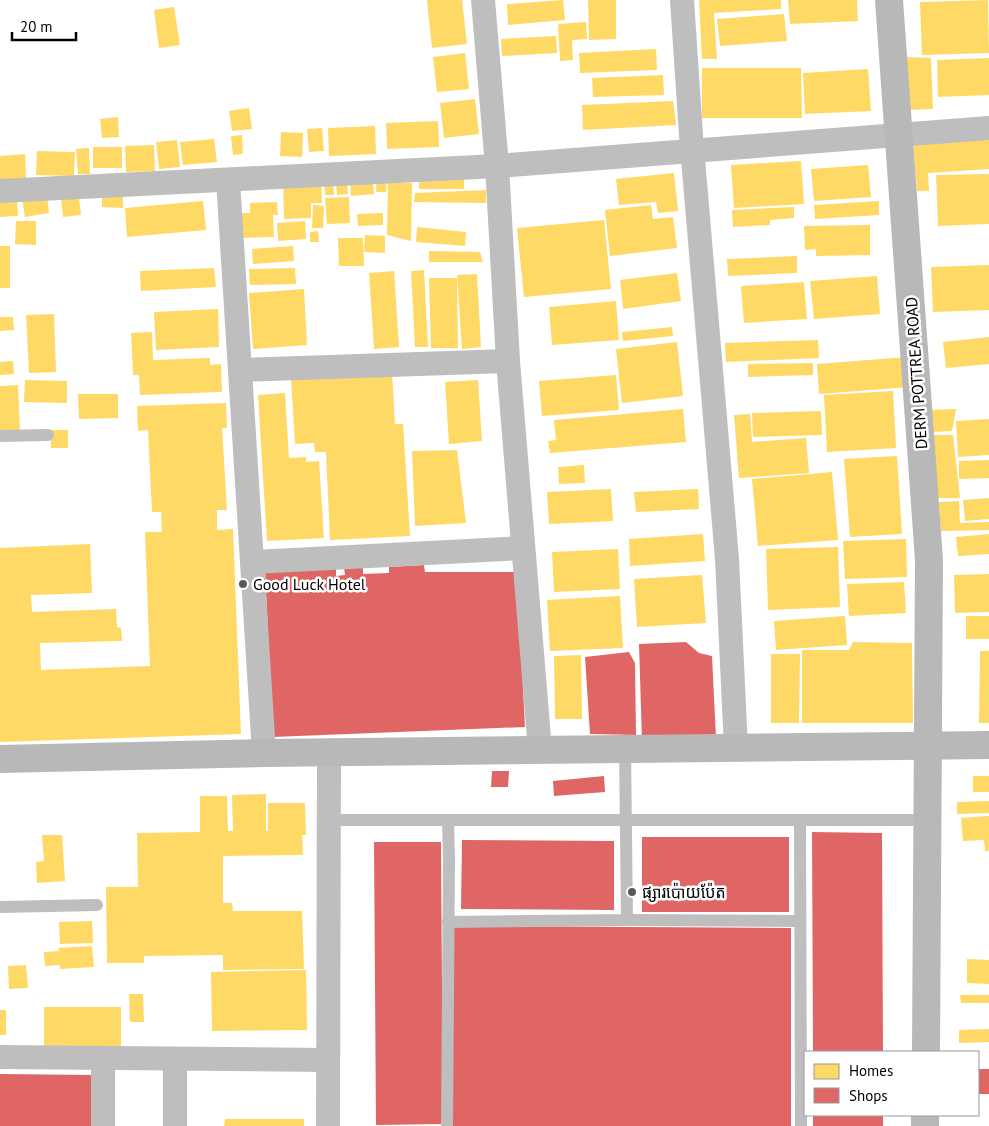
<svg xmlns="http://www.w3.org/2000/svg" width="989" height="1126" font-family="'PT Sans','Noto Sans Khmer',sans-serif">
  <rect width="100%" height="100%" fill="#fff"/>
  <!-- homes -->
  <g fill="#ffd966">
    <polygon points="427,0 462,0 467,44 432,48"/>
    <polygon points="563,0 565,20 508,25 507,4"/>
    <polygon points="588,0 616,0 616,39 589,40"/>
    <polygon points="699,0 781,0 781,9 714,13 717,59 702,59"/>
    <polygon points="788,0 857,0 858,21 790,24"/>
    <polygon points="988,0 989,53 922,55 920,2"/>
    <polygon points="174,7 180,45 159,48 154,10"/>
    <polygon points="784,14 787,41 720,46 717,19"/>
    <polygon points="586,22 587,39 572,40 573,60 560,61 558,24"/>
    <polygon points="556,36 557,53 502,56 501,39"/>
    <polygon points="656,49 657,70 580,73 579,53"/>
    <polygon points="465,53 469,89 437,92 433,57"/>
    <polygon points="906,57 931,58 933,109 908,110"/>
    <polygon points="989,58 989,95 938,97 937,60"/>
    <polygon points="702,68 801,68 802,118 702,118"/>
    <polygon points="868,69 871,111 805,114 803,73"/>
    <polygon points="663,75 664,95 593,97 592,78"/>
    <polygon points="475,99 479,134 444,138 440,103"/>
    <polygon points="673,101 676,125 583,130 582,105"/>
    <polygon points="249,108 252,129 232,131 229,111"/>
    <polygon points="118,117 119,137 102,138 100,119"/>
    <polygon points="438,121 439,147 387,149 386,123"/>
    <polygon points="375,126 376,154 329,156 328,128"/>
    <polygon points="322,128 324,151 309,152 307,129"/>
    <polygon points="281,132 303,133 302,157 280,156"/>
    <polygon points="242,135 243,154 233,155 231,136"/>
    <polygon points="989,136 989,169 928,173 929,191 917,191 913,141"/>
    <polygon points="214,139 217,162 183,165 180,142"/>
    <polygon points="177,140 180,167 159,169 156,142"/>
    <polygon points="154,145 155,171 126,172 125,146"/>
    <rect x="93" y="147" width="29" height="21"/>
    <polygon points="89,148 90,174 78,174 76,149"/>
    <polygon points="37,151 75,152 74,176 36,175"/>
    <polygon points="25,154 26,178 0,180 0,156"/>
    <polygon points="801,161 804,204 734,208 731,165"/>
    <polygon points="868,165 871,197 814,201 811,169"/>
    <polygon points="372,173 374,194 351,196 350,176"/>
    <polygon points="377,173 387,174 386,192 376,192"/>
    <polygon points="674,173 678,211 658,213 656,202 619,205 616,179"/>
    <polygon points="989,174 989,224 938,226 936,175"/>
    <polygon points="333,176 334,195 325,195 324,177"/>
    <polygon points="283,178 321,178 322,203 311,203 311,218 284,219"/>
    <rect x="419" y="178" width="45" height="11"/>
    <polygon points="347,183 348,194 337,195 336,184"/>
    <polygon points="388,183 412,183 411,241 387,235"/>
    <polygon points="486,190 486,203 414,202 415,193"/>
    <polygon points="102,194 123,195 123,208 102,207"/>
    <polygon points="47,195 49,213 25,217 22,199"/>
    <polygon points="349,197 350,223 327,224 325,198"/>
    <polygon points="79,198 81,215 63,217 61,199"/>
    <polygon points="0,199 17,199 18,216 0,217"/>
    <polygon points="203,201 206,230 127,237 125,208"/>
    <polygon points="879,201 879,215 815,219 814,205"/>
    <polygon points="277,202 278,215 273,215 274,237 238,238 236,213 250,213 250,203"/>
    <polygon points="313,205 324,206 323,228 312,228"/>
    <polygon points="651,205 653,219 673,217 677,248 610,256 605,210"/>
    <polygon points="794,207 794,218 770,220 770,225 733,227 732,210"/>
    <polygon points="383,213 383,225 358,226 357,214"/>
    <polygon points="604,220 611,289 524,297 517,228"/>
    <polygon points="16,221 36,221 36,245 15,244"/>
    <polygon points="305,221 306,239 278,241 277,223"/>
    <polygon points="870,225 870,255 816,256 816,249 805,250 804,226"/>
    <polygon points="417,227 466,232 465,246 416,242"/>
    <polygon points="318,231 319,242 310,242 310,232"/>
    <polygon points="365,235 385,236 385,253 364,252"/>
    <polygon points="338,238 363,238 364,266 339,266"/>
    <rect x="0" y="246" width="10" height="42"/>
    <polygon points="293,246 294,261 253,264 252,249"/>
    <polygon points="429,251 480,252 483,262 429,262"/>
    <polygon points="797,256 797,273 728,276 727,259"/>
    <polygon points="989,265 989,310 933,312 931,267"/>
    <polygon points="214,268 216,287 141,291 140,271"/>
    <polygon points="295,268 296,284 250,285 249,269"/>
    <polygon points="424,270 428,347 415,347 411,271"/>
    <polygon points="394,271 399,347 374,349 369,273"/>
    <polygon points="677,273 681,301 623,309 620,280"/>
    <polygon points="477,274 481,347 462,349 457,275"/>
    <polygon points="877,276 880,314 814,319 810,281"/>
    <polygon points="429,278 457,278 458,348 431,348"/>
    <polygon points="804,282 807,319 744,323 741,286"/>
    <polygon points="304,289 307,345 253,349 249,293"/>
    <polygon points="616,301 619,340 552,345 549,307"/>
    <polygon points="218,309 219,347 156,350 154,312"/>
    <polygon points="54,314 56,372 29,373 26,315"/>
    <polygon points="0,317 13,317 14,330 0,331"/>
    <polygon points="672,327 673,336 623,341 622,332"/>
    <polygon points="152,332 153,360 210,358 210,365 221,364 222,392 140,395 139,375 133,375 131,333"/>
    <polygon points="989,337 989,364 946,368 943,342"/>
    <polygon points="818,340 819,358 726,362 725,343"/>
    <polygon points="677,342 683,396 622,403 616,349"/>
    <polygon points="907,357 909,387 819,394 817,364"/>
    <polygon points="13,361 14,374 0,375 0,362"/>
    <polygon points="813,363 813,375 748,377 748,364"/>
    <polygon points="392,373 395,424 403,424 410,536 330,540 326,452 315,452 314,443 295,444 291,378"/>
    <polygon points="616,375 619,410 542,416 539,381"/>
    <polygon points="25,380 67,381 67,403 24,402"/>
    <polygon points="478,380 482,441 449,444 445,382"/>
    <polygon points="18,385 20,432 0,432 0,386"/>
    <polygon points="893,391 896,448 827,452 824,395"/>
    <polygon points="285,393 289,458 306,457 306,462 319,461 324,538 267,541 258,395"/>
    <polygon points="78,394 118,394 118,418 79,419"/>
    <polygon points="226,403 227,428 222,428 227,510 217,510 217,530 233,529 241,734 0,742 0,548 90,544 92,593 31,595 32,612 116,609 117,627 121,628 122,641 40,643 41,670 150,666 145,532 162,532 161,512 152,512 148,430 138,431 137,406"/>
    <polygon points="683,409 686,442 550,453 548,441 556,440 554,420"/>
    <polygon points="956,409 952,431 932,432 931,410"/>
    <polygon points="821,411 822,435 753,437 752,413"/>
    <polygon points="750,414 752,442 806,438 809,473 739,478 734,415"/>
    <polygon points="989,419 989,455 958,457 956,421"/>
    <rect x="51" y="430" width="17" height="18"/>
    <polygon points="933,435 953,435 960,498 937,498"/>
    <polygon points="457,450 466,523 415,526 412,451"/>
    <polygon points="897,456 902,534 850,537 844,459"/>
    <polygon points="989,460 989,478 959,479 959,461"/>
    <polygon points="584,465 585,483 559,484 558,467"/>
    <polygon points="832,472 838,540 758,546 752,479"/>
    <polygon points="611,489 613,521 549,524 547,492"/>
    <polygon points="698,489 699,509 636,512 634,492"/>
    <polygon points="989,498 989,519 965,521 963,500"/>
    <polygon points="959,501 960,523 989,522 989,530 941,531 939,502"/>
    <polygon points="703,534 705,561 630,566 629,539"/>
    <polygon points="989,534 989,554 958,556 956,537"/>
    <polygon points="906,539 907,577 845,579 843,541"/>
    <polygon points="838,547 840,607 768,610 766,549"/>
    <polygon points="618,549 620,589 554,592 552,552"/>
    <polygon points="989,574 989,612 955,613 954,575"/>
    <polygon points="702,575 706,623 637,627 634,579"/>
    <polygon points="904,582 906,613 849,616 847,584"/>
    <polygon points="620,596 623,648 550,651 547,600"/>
    <polygon points="845,616 847,645 776,650 774,621"/>
    <rect x="966" y="616" width="23" height="23"/>
    <polygon points="853,642 912,643 913,723 802,723 802,650 849,650"/>
    <polygon points="980,651 989,651 989,723 979,723"/>
    <polygon points="771,654 800,654 799,723 771,723"/>
    <polygon points="581,655 582,719 555,719 554,656"/>
    <rect x="973" y="776" width="16" height="16"/>
    <polygon points="266,794 266,831 268,831 268,803 305,803 306,835 302,835 303,855 223,856 223,903 232,903 233,911 302,911 304,969 223,970 223,955 144,956 144,963 107,963 106,887 138,887 137,833 200,832 200,796 227,796 228,831 233,831 232,795"/>
    <polygon points="989,801 989,813 957,814 957,802"/>
    <polygon points="989,816 989,851 985,851 984,840 963,841 961,818"/>
    <polygon points="42,835 62,835 65,881 37,883 36,862 44,861"/>
    <polygon points="92,921 93,943 60,944 59,922"/>
    <polygon points="92,946 94,967 60,969 60,965 45,966 44,952 59,951 58,948"/>
    <polygon points="967,959 989,960 989,984 967,983"/>
    <polygon points="26,965 28,988 9,989 8,966"/>
    <polygon points="306,970 307,1030 212,1031 211,972"/>
    <polygon points="129,994 143,994 144,1022 130,1022"/>
    <polygon points="960,995 989,995 989,1003 961,1003"/>
    <rect x="44" y="1007" width="77" height="42"/>
    <rect x="0" y="1010" width="6" height="25"/>
    <polygon points="989,1029 989,1042 959,1043 959,1030"/>
    <polygon points="225,1119 304,1119 304,1126 224,1126"/>
  </g>
  <!-- shops -->
  <g fill="#e06666">
    <polygon points="424,565 425,572 517,572 525,727 273,737 265,570 336,567 336,576 345,575 344,568 363,567 363,574 389,573 389,567"/>
    <polygon points="686,642 699,653 712,656 716,738 642,741 639,644"/>
    <polygon points="629,652 635,663 636,735 590,734 585,657"/>
    <polygon points="492,771 509,771 508,787 491,787"/>
    <polygon points="604,776 605,792 554,796 553,781"/>
    <polygon points="812,832 882,833 883,1052 813,1052"/>
    <rect x="642" y="837" width="147" height="75"/>
    <polygon points="462,840 614,841 614,910 461,909"/>
    <polygon points="374,842 441,842 443,1124 376,1125"/>
    <polygon points="453,926 791,928 791,1126 453,1126"/>
    <rect x="978" y="1069" width="11" height="25"/>
    <polygon points="0,1074 96,1075 96,1126 0,1126"/>
    <rect x="813" y="1115" width="70" height="11"/>
  </g>
  <g fill="none" stroke-linecap="round" stroke-linejoin="round">
    <!-- lane -->
    <g stroke="#bebebe" stroke-width="12">
      <polyline points="0,436 48,435"/>
      <polyline points="329,820 928,820"/>
      <polyline points="800,821 801,1126"/>
      <polyline points="0,907 97,905"/>
      <polyline points="627,920 800,921"/>
      <polyline points="448,922 627,920 625,749"/>
      <polyline points="447,1126 449,860 448,820"/>
    </g>
    <!-- street -->
    <g stroke="#bebebe" stroke-width="24">
      <polyline points="483,0 497,166 508,361 540,750"/>
      <polyline points="682,0 691,135 727,559 736,748"/>
      <polyline points="228,180 264,753"/>
      <polyline points="0,191 497,166 989,128"/>
      <polyline points="240,370 508,361"/>
      <polyline points="252,562 523,548"/>
      <polyline points="0,1057 328,1060"/>
      <polyline points="103,1126 103,1058"/>
      <polyline points="175,1126 175,1059"/>
      <polyline points="328,1126 329,753"/>
    </g>
    <!-- secondary -->
    <g stroke="#b8b8b8" stroke-width="28">
      <polyline points="889,0 929,560 926,1052"/>
      <polyline points="0,759 264,753 989,745"/>
      <polyline points="925,1126 925,1115"/>
    </g>
  </g>
  <!-- markers -->
  <g fill="#595959" stroke="#fff" stroke-width="2">
    <circle cx="243" cy="584" r="5"/>
    <circle cx="632" cy="892" r="5"/>
  </g>
  <g text-anchor="middle" stroke-width="5" stroke-linejoin="round" paint-order="stroke">
    <!-- street labels -->
    <g font-size="16" fill="#000" stroke="#fff">
      <text transform="translate(916 373) rotate(-94)" y="6">DERM POTTREA ROAD</text>
    </g>
    <!-- poi labels -->
    <g font-size="16" fill="#000" stroke="#fff" text-anchor="start">
      <text x="253" y="590">Good Luck Hotel</text>
      <text x="642" y="898">ផ្សារប៉ោយប៉ែត</text>
    </g>
  </g>
  <!-- legend -->
  <rect x="804" y="1051" width="175" height="65" fill="#ffffff" stroke="#999999"/>
  <rect x="814" y="1064" width="25" height="15" fill="#ffd966" stroke="#999999"/>
  <text x="849" y="1076" font-size="15" fill="#000000">Homes</text>
  <rect x="814" y="1088" width="25" height="15" fill="#e06666" stroke="#999999"/>
  <text x="849" y="1101" font-size="15" fill="#000000">Shops</text>
  <!-- scale -->
  <path d="M12 32v8h64v-8" fill="none" stroke="#000000" stroke-width="2.5"/>
  <text x="20" y="32" font-size="15" fill="#000000" stroke="#ffffff" stroke-width="4" paint-order="stroke">20 m</text>
</svg>
